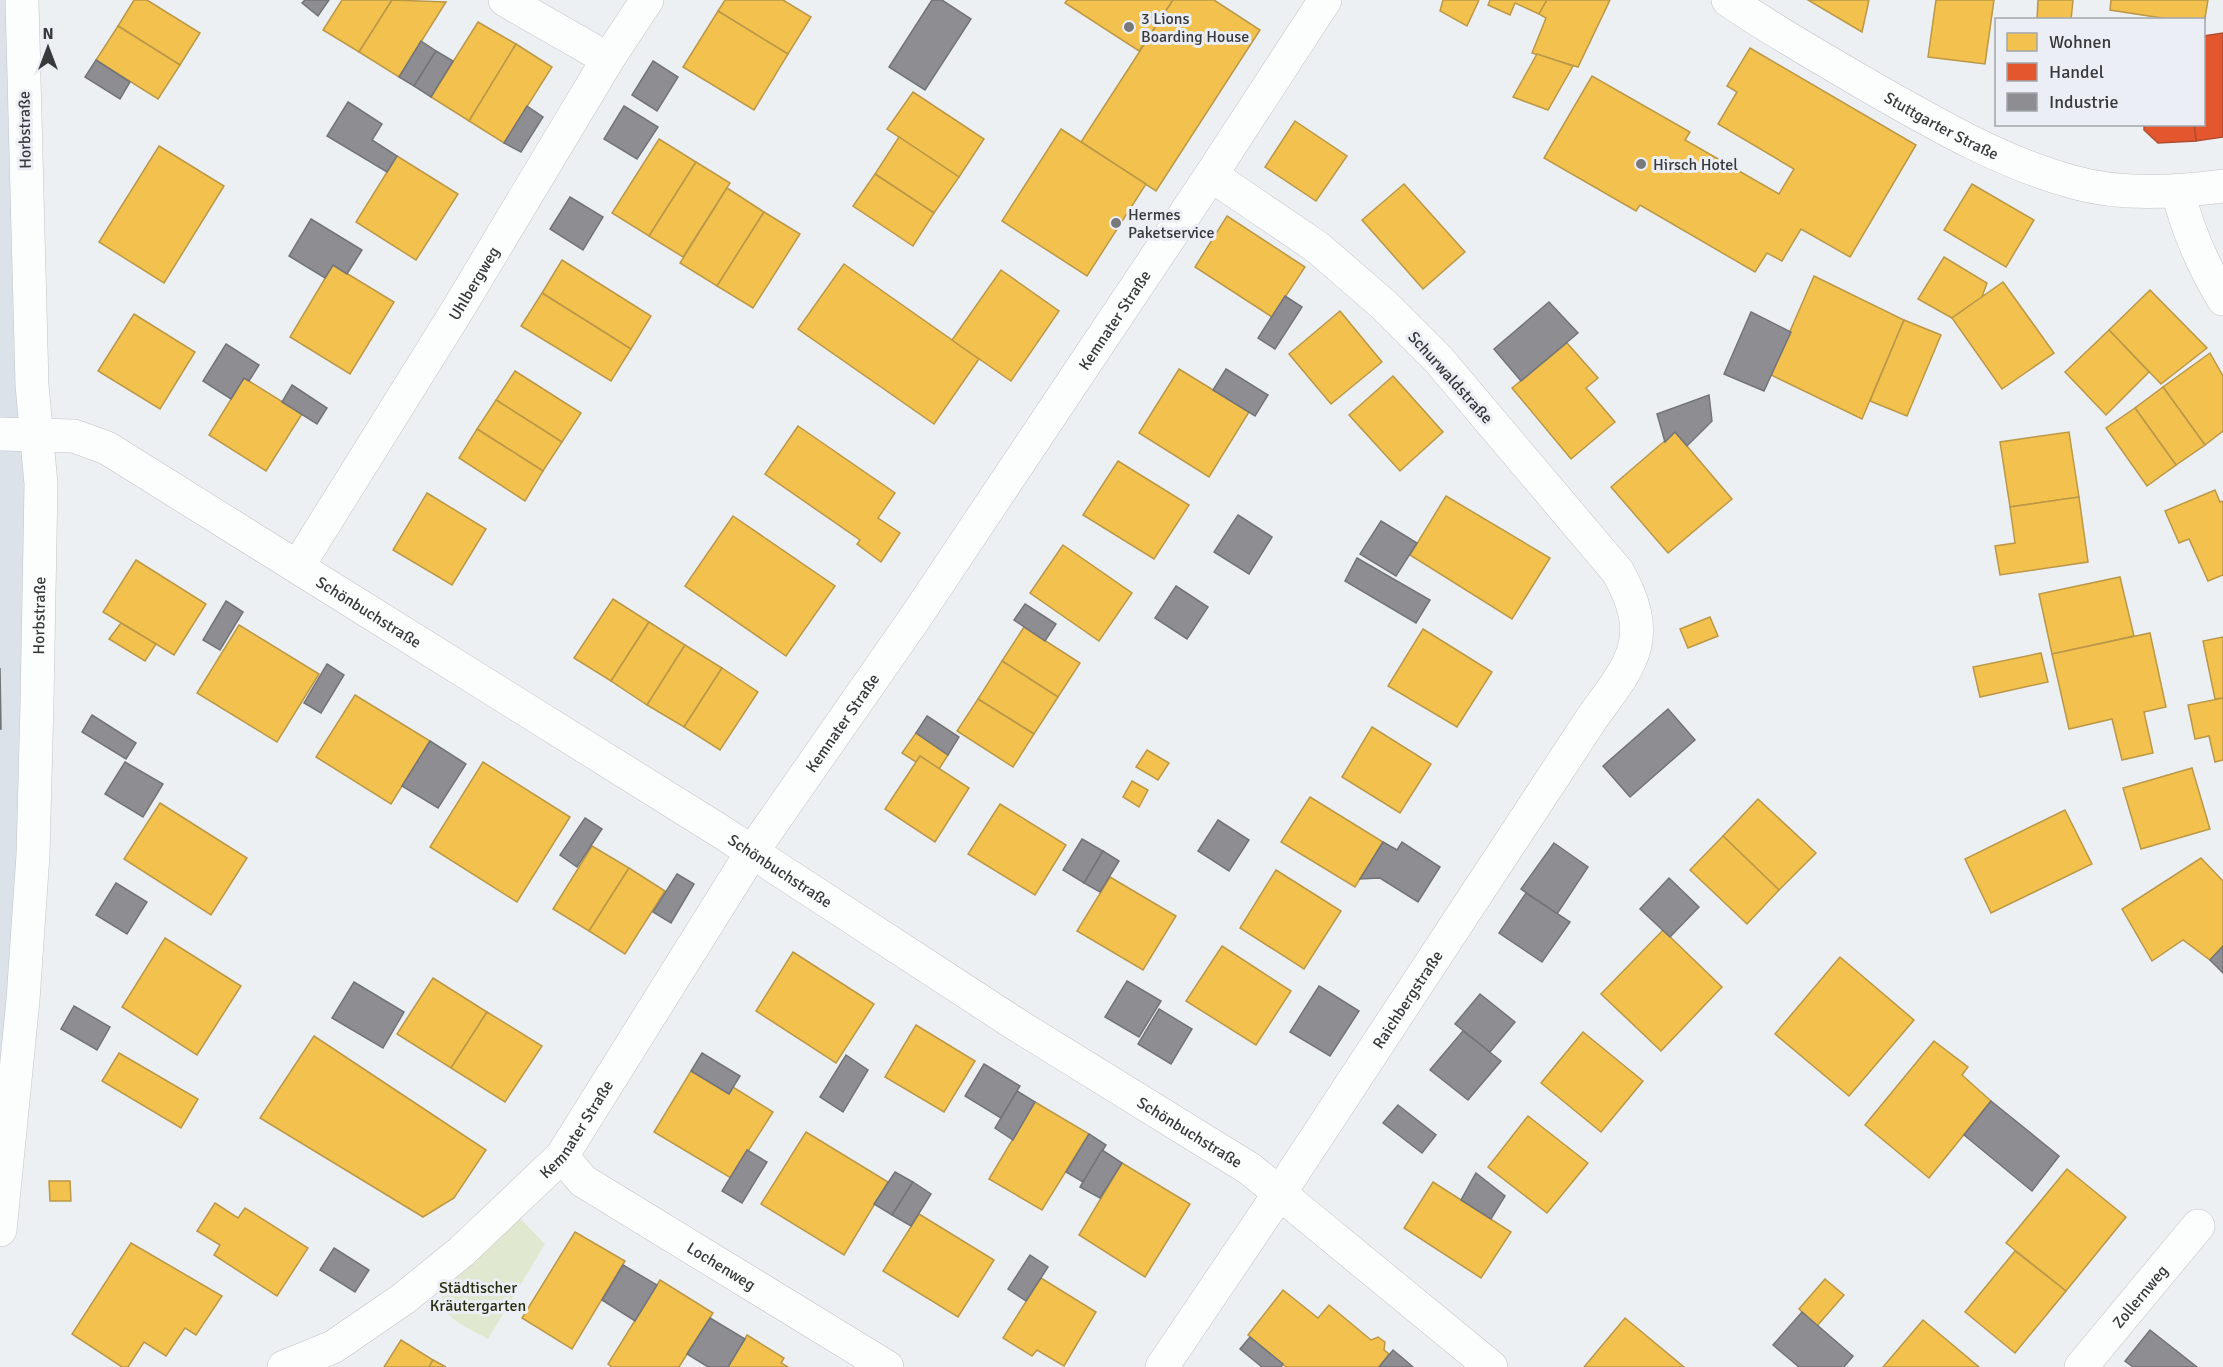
<svg xmlns="http://www.w3.org/2000/svg" width="2223" height="1367" font-family="Signika,sans-serif">
  <rect width="100%" height="100%" fill="#edf0f3"/>
  <!-- built -->
  <polygon fill="#dce2ea" points="0,0 11,0 27,396 27,851 0,1102"/>
  <!-- green -->
  <path fill="#e0e9cf" d="M519 1217 545 1244 488 1339C464 1325 431 1316 445 1283Z"/>
  <!-- homes -->
  <g fill="#f2c14e" stroke="#ba9848" stroke-width="1.5">
    <polygon points="134,0 147,0 200,33 180,65 118,26"/>
    <polygon points="342,0 392,0 359,52 323,30"/>
    <polygon points="392,0 446,2 399,77 359,52"/>
    <polygon points="725,0 783,0 811,17 788,54 718,11"/>
    <polygon points="1067,0 1173,0 1139,51 1065,3"/>
    <polygon points="1173,0 1214,0 1260,30 1156,191 1081,142"/>
    <polygon points="1443,0 1479,0 1467,26 1440,11"/>
    <polygon points="1490,0 1547,0 1539,14 1515,3 1510,15 1488,5"/>
    <polygon points="1547,0 1610,0 1578,67 1532,53 1546,18 1539,14"/>
    <polygon points="1808,0 1869,0 1862,32"/>
    <polygon points="1936,0 1994,0 1985,64 1928,57"/>
    <polygon points="2038,0 2073,0 2071,20 2037,20"/>
    <polygon points="2111,0 2208,0 2204,24 2204,20 2175,20 2110,10"/>
    <polygon points="718,11 788,54 754,110 683,67"/>
    <polygon points="478,22 516,44 469,121 431,97"/>
    <polygon points="118,26 180,65 158,99 96,60"/>
    <polygon points="516,44 552,67 504,143 469,121"/>
    <polygon points="1750,48 1916,145 1850,257 1801,229 1782,261 1767,253 1755,272 1640,205 1636,211 1544,158 1592,76 1690,132 1685,140 1779,194 1794,169 1718,124 1737,92 1727,86"/>
    <polygon points="1537,54 1573,66 1548,110 1513,97"/>
    <polygon points="913,92 984,139 959,177 887,129"/>
    <polygon points="1295,121 1347,156 1316,201 1265,167"/>
    <polygon points="1061,129 1146,184 1087,276 1002,221"/>
    <polygon points="899,137 959,177 934,213 875,174"/>
    <polygon points="659,139 696,162 649,236 612,213"/>
    <polygon points="159,146 224,186 164,283 99,242"/>
    <polygon points="397,156 458,194 416,260 356,222"/>
    <polygon points="696,162 730,183 683,257 649,236"/>
    <polygon points="875,174 934,213 913,246 853,206"/>
    <polygon points="1404,184 1465,252 1423,289 1362,220"/>
    <polygon points="1972,184 2034,220 2006,267 1944,230"/>
    <polygon points="727,188 764,212 717,286 680,263"/>
    <polygon points="764,212 800,234 753,308 717,286"/>
    <polygon points="1227,216 1305,267 1272,317 1195,267"/>
    <polygon points="1944,257 1987,283 1982,297 1952,318 1918,299"/>
    <polygon points="562,260 651,316 631,349 542,293"/>
    <polygon points="844,264 979,359 934,424 798,329"/>
    <polygon points="333,265 394,302 350,374 290,337"/>
    <polygon points="1001,270 1059,311 1011,381 952,340"/>
    <polygon points="1814,276 1904,320 1862,419 1771,375"/>
    <polygon points="2003,282 2054,353 2002,389 1952,318"/>
    <polygon points="2150,290 2207,348 2161,384 2109,330"/>
    <polygon points="542,293 631,349 611,381 521,326"/>
    <polygon points="1340,311 1382,362 1331,404 1289,354"/>
    <polygon points="134,314 195,352 160,409 98,371"/>
    <polygon points="1904,320 1941,335 1907,416 1870,401"/>
    <polygon points="2109,330 2149,372 2106,415 2065,372"/>
    <polygon points="1567,343 1598,378 1586,388 1615,422 1571,459 1512,388"/>
    <polygon points="2210,353 2223,376 2223,431 2205,445 2163,387"/>
    <polygon points="1179,369 1249,412 1209,477 1139,433"/>
    <polygon points="515,371 581,413 562,442 496,400"/>
    <polygon points="1393,376 1443,432 1400,471 1349,415"/>
    <polygon points="244,378 302,414 266,471 209,435"/>
    <polygon points="2163,387 2205,445 2176,465 2135,408"/>
    <polygon points="496,400 562,442 543,471 477,429"/>
    <polygon points="2135,408 2176,465 2147,486 2106,428"/>
    <polygon points="798,426 895,493 878,518 900,533 881,562 857,544 860,540 765,474"/>
    <polygon points="477,429 543,471 525,501 459,458"/>
    <polygon points="1675,432 1732,499 1668,553 1611,487"/>
    <polygon points="2069,432 2079,497 2010,507 2000,442"/>
    <polygon points="1118,461 1189,505 1154,559 1083,515"/>
    <polygon points="2215,490 2220,502 2223,501 2223,575 2208,581 2189,539 2179,543 2165,511"/>
    <polygon points="427,493 486,529 452,585 393,550"/>
    <polygon points="1446,496 1550,558 1512,619 1410,555"/>
    <polygon points="2079,497 2088,562 2000,575 1995,546 2015,543 2010,507"/>
    <polygon points="733,516 835,586 786,656 685,586"/>
    <polygon points="1063,545 1132,593 1099,641 1030,593"/>
    <polygon points="136,560 206,604 174,655 103,612"/>
    <polygon points="2120,577 2134,636 2052,654 2039,594"/>
    <polygon points="613,599 649,622 611,681 574,658"/>
    <polygon points="1710,617 1718,636 1688,648 1680,629"/>
    <polygon points="649,622 685,645 647,705 611,681"/>
    <polygon points="121,623 156,644 145,661 109,639"/>
    <polygon points="239,625 319,674 277,742 197,693"/>
    <polygon points="1024,627 1080,663 1058,697 1002,661"/>
    <polygon points="1423,629 1492,672 1457,727 1388,686"/>
    <polygon points="2150,633 2166,707 2144,712 2153,753 2122,760 2112,719 2069,729 2052,654"/>
    <polygon points="2223,637 2223,698 2215,699 2203,641"/>
    <polygon points="685,645 722,668 684,727 647,705"/>
    <polygon points="2041,653 2048,682 1980,697 1973,667"/>
    <polygon points="1002,661 1058,697 1034,734 978,699"/>
    <polygon points="722,668 758,692 720,750 684,727"/>
    <polygon points="355,695 430,741 391,804 316,757"/>
    <polygon points="2223,698 2223,760 2215,762 2209,736 2195,739 2188,705"/>
    <polygon points="978,699 1034,734 1013,767 957,731"/>
    <polygon points="1372,727 1431,764 1400,813 1342,777"/>
    <polygon points="916,733 948,755 939,769 920,756 916,762 902,753"/>
    <polygon points="1147,750 1169,763 1158,780 1136,767"/>
    <polygon points="920,756 969,788 935,842 885,809"/>
    <polygon points="483,762 570,817 517,902 430,847"/>
    <polygon points="2192,768 2210,829 2141,849 2123,788"/>
    <polygon points="1132,781 1148,790 1139,807 1123,797"/>
    <polygon points="1310,797 1383,842 1355,887 1281,842"/>
    <polygon points="1758,799 1816,853 1779,890 1723,836"/>
    <polygon points="160,803 247,858 211,915 124,859"/>
    <polygon points="1000,804 1066,845 1035,895 968,854"/>
    <polygon points="2065,810 2092,864 1991,913 1965,859"/>
    <polygon points="1723,836 1779,890 1747,924 1690,870"/>
    <polygon points="592,846 629,868 589,931 553,909"/>
    <polygon points="2201,858 2223,881 2223,946 2210,960 2183,940 2152,961 2122,909"/>
    <polygon points="629,868 665,891 625,954 589,931"/>
    <polygon points="1276,870 1341,911 1304,969 1240,928"/>
    <polygon points="1110,877 1176,916 1143,970 1077,931"/>
    <polygon points="1663,930 1722,987 1661,1051 1601,994"/>
    <polygon points="165,938 241,986 197,1055 122,1007"/>
    <polygon points="1222,946 1291,991 1256,1045 1186,1001"/>
    <polygon points="793,952 874,1004 836,1063 756,1011"/>
    <polygon points="1840,957 1914,1020 1849,1096 1775,1034"/>
    <polygon points="433,978 487,1012 451,1068 397,1034"/>
    <polygon points="487,1012 542,1046 505,1102 451,1068"/>
    <polygon points="916,1025 975,1061 944,1112 885,1077"/>
    <polygon points="1583,1032 1643,1081 1601,1132 1541,1083"/>
    <polygon points="314,1036 486,1150 454,1198 423,1217 260,1118"/>
    <polygon points="1934,1041 1968,1067 1962,1075 1991,1101 1929,1178 1865,1125"/>
    <polygon points="119,1053 198,1099 181,1128 102,1081"/>
    <polygon points="691,1071 729,1094 733,1087 773,1112 731,1178 654,1132"/>
    <polygon points="1035,1102 1089,1134 1042,1210 989,1179"/>
    <polygon points="1528,1116 1588,1163 1547,1213 1488,1167"/>
    <polygon points="806,1132 888,1182 844,1255 761,1204"/>
    <polygon points="1122,1163 1190,1204 1145,1277 1079,1235"/>
    <polygon points="2067,1169 2126,1217 2066,1291 2006,1243"/>
    <polygon points="49,1181 70,1181 71,1201 50,1201"/>
    <polygon points="1433,1182 1511,1232 1481,1278 1404,1228"/>
    <polygon points="215,1203 238,1218 245,1208 308,1248 277,1296 214,1255 220,1245 197,1231"/>
    <polygon points="919,1214 994,1260 958,1317 883,1271"/>
    <polygon points="575,1232 625,1261 572,1349 522,1318"/>
    <polygon points="131,1243 222,1296 196,1335 185,1328 166,1356 144,1342 128,1367 122,1367 72,1334"/>
    <polygon points="2015,1251 2066,1291 2015,1353 1965,1312"/>
    <polygon points="1041,1278 1096,1312 1064,1366 1037,1350 1032,1356 1003,1338"/>
    <polygon points="1825,1279 1844,1295 1817,1326 1799,1309"/>
    <polygon points="660,1280 713,1313 679,1367 612,1367 608,1364"/>
    <polygon points="1283,1290 1318,1318 1329,1305 1371,1340 1378,1337 1385,1342 1384,1350 1389,1354 1379,1367 1286,1367 1248,1335"/>
    <polygon points="1625,1318 1684,1367 1584,1367"/>
    <polygon points="1923,1320 1979,1367 1883,1367"/>
    <polygon points="747,1335 784,1358 781,1363 788,1367 728,1367"/>
    <polygon points="401,1340 433,1360 429,1367 384,1367"/>
    <polygon points="433,1360 446,1367 429,1367"/>
  </g>
  <!-- shops -->
  <g fill="#e4572e" stroke="#b04e32" stroke-width="1.5">
    <polygon points="2223,33 2223,137 2196,141 2194,124 2204,124 2204,36"/>
    <polygon points="2144,124 2194,124 2196,141 2158,143 2144,130"/>
  </g>
  <!-- industry -->
  <g fill="#8d8d92" stroke="#737478" stroke-width="1.5">
    <polygon points="305,0 329,0 318,16 302,3"/>
    <polygon points="932,0 942,0 971,19 925,90 889,67"/>
    <polygon points="421,41 436,51 414,86 399,77"/>
    <polygon points="436,51 453,61 431,97 414,86"/>
    <polygon points="96,60 130,82 120,99 85,77"/>
    <polygon points="653,61 678,77 657,111 632,95"/>
    <polygon points="348,102 382,124 372,140 397,156 387,172 327,136"/>
    <polygon points="527,106 543,117 521,152 504,143"/>
    <polygon points="624,106 658,127 637,159 604,139"/>
    <polygon points="570,197 603,217 583,250 550,229"/>
    <polygon points="311,219 362,250 347,274 333,265 325,278 289,256"/>
    <polygon points="1285,296 1302,307 1275,349 1258,338"/>
    <polygon points="1549,302 1578,333 1521,381 1494,349"/>
    <polygon points="1751,312 1791,332 1764,391 1724,374"/>
    <polygon points="226,344 259,365 249,381 244,378 231,399 203,381"/>
    <polygon points="1226,369 1268,395 1255,416 1213,390"/>
    <polygon points="292,385 327,408 317,424 282,402"/>
    <polygon points="1709,395 1712,421 1687,446 1675,432 1665,442 1657,414"/>
    <polygon points="1238,515 1272,537 1249,574 1214,552"/>
    <polygon points="1381,521 1417,543 1396,576 1360,554"/>
    <polygon points="1357,558 1430,600 1416,623 1345,581"/>
    <polygon points="1176,586 1208,607 1187,639 1155,618"/>
    <polygon points="226,601 243,612 220,650 203,640"/>
    <polygon points="1025,604 1056,624 1045,641 1014,620"/>
    <polygon points="327,664 344,675 321,713 304,703"/>
    <polygon points="0,668 1,729 0,729"/>
    <polygon points="1668,709 1695,740 1630,797 1603,766"/>
    <polygon points="92,715 136,743 126,759 82,732"/>
    <polygon points="927,716 959,737 948,755 916,733"/>
    <polygon points="430,741 466,764 438,808 402,786"/>
    <polygon points="125,762 163,784 143,817 105,794"/>
    <polygon points="585,818 602,829 577,867 560,855"/>
    <polygon points="1218,820 1249,840 1229,871 1198,851"/>
    <polygon points="1082,839 1103,851 1084,883 1063,870"/>
    <polygon points="1383,842 1397,850 1402,842 1440,867 1418,902 1380,878 1360,879"/>
    <polygon points="1554,843 1588,867 1557,914 1521,889"/>
    <polygon points="1103,851 1119,861 1100,892 1084,883"/>
    <polygon points="677,874 694,884 671,923 653,912"/>
    <polygon points="1669,878 1699,907 1670,937 1640,909"/>
    <polygon points="116,883 147,902 127,934 96,915"/>
    <polygon points="1526,893 1570,922 1542,962 1499,933"/>
    <polygon points="2223,946 2223,973 2210,960"/>
    <polygon points="1127,981 1161,1001 1139,1037 1105,1017"/>
    <polygon points="354,982 404,1012 383,1048 332,1018"/>
    <polygon points="1319,986 1359,1011 1330,1056 1290,1032"/>
    <polygon points="1480,994 1515,1022 1490,1052 1455,1024"/>
    <polygon points="74,1006 110,1027 97,1050 61,1029"/>
    <polygon points="1159,1009 1192,1029 1171,1064 1138,1044"/>
    <polygon points="1463,1031 1501,1061 1468,1100 1430,1070"/>
    <polygon points="702,1053 740,1076 729,1094 691,1071"/>
    <polygon points="846,1055 868,1070 843,1112 820,1097"/>
    <polygon points="984,1064 1020,1086 1001,1118 965,1096"/>
    <polygon points="1017,1091 1035,1102 1013,1140 995,1128"/>
    <polygon points="1991,1101 2059,1156 2032,1191 1964,1135"/>
    <polygon points="1398,1105 1436,1135 1422,1153 1383,1123"/>
    <polygon points="1089,1134 1106,1145 1083,1182 1066,1172"/>
    <polygon points="747,1150 767,1162 742,1203 722,1191"/>
    <polygon points="1102,1150 1122,1163 1100,1198 1080,1187"/>
    <polygon points="895,1172 913,1182 892,1215 874,1204"/>
    <polygon points="1476,1173 1505,1196 1491,1219 1461,1200"/>
    <polygon points="913,1182 931,1194 911,1226 892,1215"/>
    <polygon points="334,1248 369,1270 355,1292 320,1270"/>
    <polygon points="1030,1255 1048,1267 1026,1301 1008,1289"/>
    <polygon points="623,1265 657,1285 635,1321 602,1300"/>
    <polygon points="1802,1312 1853,1356 1844,1367 1799,1367 1773,1345"/>
    <polygon points="710,1318 745,1339 728,1367 708,1367 687,1354"/>
    <polygon points="2150,1330 2197,1367 2133,1367 2125,1361"/>
    <polygon points="1250,1337 1283,1364 1281,1367 1262,1367 1240,1349"/>
    <polygon points="1393,1350 1405,1360 1413,1367 1379,1367"/>
  </g>
  <g fill="none" stroke-linecap="round" stroke-linejoin="round">
    <!-- street casing -->
    <g stroke="#c1c3c6" stroke-width="34">
      <g id="street">
        <polyline points="505,0 608,59"/>
        <path id="s1" d="M0 434 74 436 107 448 720 831 1017 1025 1250 1169 1491 1367"/>
        <path id="s2" d="M298 566 455 314 608 59 647 0"/>
        <path id="s3" d="M562 1156 583 1181 887 1367"/>
        <path id="s4" d="M0 1230 23 1000 33 855 37 703 41 484 32 385 22 0"/>
        <path id="s5" d="M284 1367 333 1347 403 1299 461 1252 562 1156 752 852 917 615 1211 175 1325 0"/>
        <path id="s6" d="M1162 1367 1291 1176 1592 718C1632 663 1655 639 1618 572L1438 359 1384 305 1317 247 1211 175"/>
        <path id="s7" d="M2081 1367 2198 1226"/>
      </g>
    </g>
    <!-- secondary casing -->
    <g stroke="#c1c3c6" stroke-width="34">
      <g id="secondary">
        <path id="s8" d="M1728 0C1775 32 1826 61 1876 90 1939 126 2003 163 2073 182 2121 196 2175 192 2223 186"/>
        <path d="M2178 191C2187 230 2203 265 2223 299"/>
      </g>
    </g>
    <!-- street -->
    <use href="#street" stroke="#fcfdfd" stroke-width="33"/>
    <!-- secondary -->
    <use href="#secondary" stroke="#fcfdfd" stroke-width="33"/>
  </g>
  <!-- markers -->
  <g fill="#77797b" stroke="#ebeff5" stroke-width="2">
    <circle cx="1129" cy="27" r="6"/>
    <circle cx="1641" cy="164" r="6"/>
    <circle cx="1116" cy="223" r="6"/>
  </g>
  <g text-anchor="middle" stroke-width="6" stroke-linejoin="round" paint-order="stroke">
    <!-- poi labels -->
    <g font-size="16" fill="#37393b" stroke="#ebeff5" text-anchor="start">
      <text x="1141" y="24">3 Lions<tspan x="1141" dy="18">Boarding House</tspan></text>
      <text x="1653" y="170">Hirsch Hotel</text>
      <text x="1128" y="220">Hermes<tspan x="1128" dy="18">Paketservice</tspan></text>
    </g>
    <!-- street labels -->
    <g font-size="16" fill="#37393b" stroke="#ebeff5">
      <text dy="6" stroke="none"><textPath href="#s8" startOffset="248">Stuttgarter Straße</textPath></text>
      <text transform="translate(24 130) rotate(-91)" y="6">Horbstraße</text>
      <text dy="6" stroke="none"><textPath href="#s2" startOffset="333">Uhlbergweg</textPath></text>
      <text dy="6" stroke="none"><textPath href="#s5" startOffset="1354">Kemnater Straße</textPath></text>
      <text transform="translate(1451 377) rotate(48)" y="6">Schurwaldstraße</text>
      <text dy="6" stroke="none"><textPath href="#s1" startOffset="418">Schönbuchstraße</textPath></text>
      <text dy="6" stroke="none"><textPath href="#s4" startOffset="616">Horbstraße</textPath></text>
      <text dy="6" stroke="none"><textPath href="#s5" startOffset="868">Kemnater Straße</textPath></text>
      <text dy="6" stroke="none"><textPath href="#s1" startOffset="904">Schönbuchstraße</textPath></text>
      <text dy="6" stroke="none"><textPath href="#s6" startOffset="442">Raichbergstraße</textPath></text>
      <text dy="6" stroke="none"><textPath href="#s5" startOffset="382">Kemnater Straße</textPath></text>
      <text dy="6" stroke="none"><textPath href="#s1" startOffset="1390">Schönbuchstraße</textPath></text>
      <text dy="6" stroke="none"><textPath href="#s3" startOffset="195">Lochenweg</textPath></text>
      <text dy="6" stroke="none"><textPath href="#s7" startOffset="92">Zollernweg</textPath></text>
    </g>
    <!-- park labels -->
    <g font-size="16" fill="#272e0f" stroke="#ebeff5">
      <text x="478" y="1293">Städtischer<tspan x="478" dy="18">Kräutergarten</tspan></text>
    </g>
  </g>
  <!-- legend -->
  <rect x="1995" y="18" width="210" height="108" fill="#ebeff5" stroke="#a3a6ab" stroke-width="1.5"/>
  <rect x="2007" y="33" width="30" height="18" fill="#f2c14e" stroke="#a3a6ab" stroke-width="1.5"/>
  <text x="2049" y="48" font-size="18" fill="#37393b">Wohnen</text>
  <rect x="2007" y="63" width="30" height="18" fill="#e4572e" stroke="#a3a6ab" stroke-width="1.5"/>
  <text x="2049" y="78" font-size="18" fill="#37393b">Handel</text>
  <rect x="2007" y="93" width="30" height="18" fill="#8d8d92" stroke="#a3a6ab" stroke-width="1.5"/>
  <text x="2049" y="108" font-size="18" fill="#37393b">Industrie</text>
  <!-- north arrow -->
  <g transform="translate(48 48)" stroke="#ebeff5" stroke-width="4.5" paint-order="stroke">
  <path d="M0-4.5L10 22L0 15L-10 22Z" fill="#37393b"/>
  <text y="-9" font-size="16" font-weight="bold" text-anchor="middle" fill="#37393b">N</text>
  </g>
</svg>
